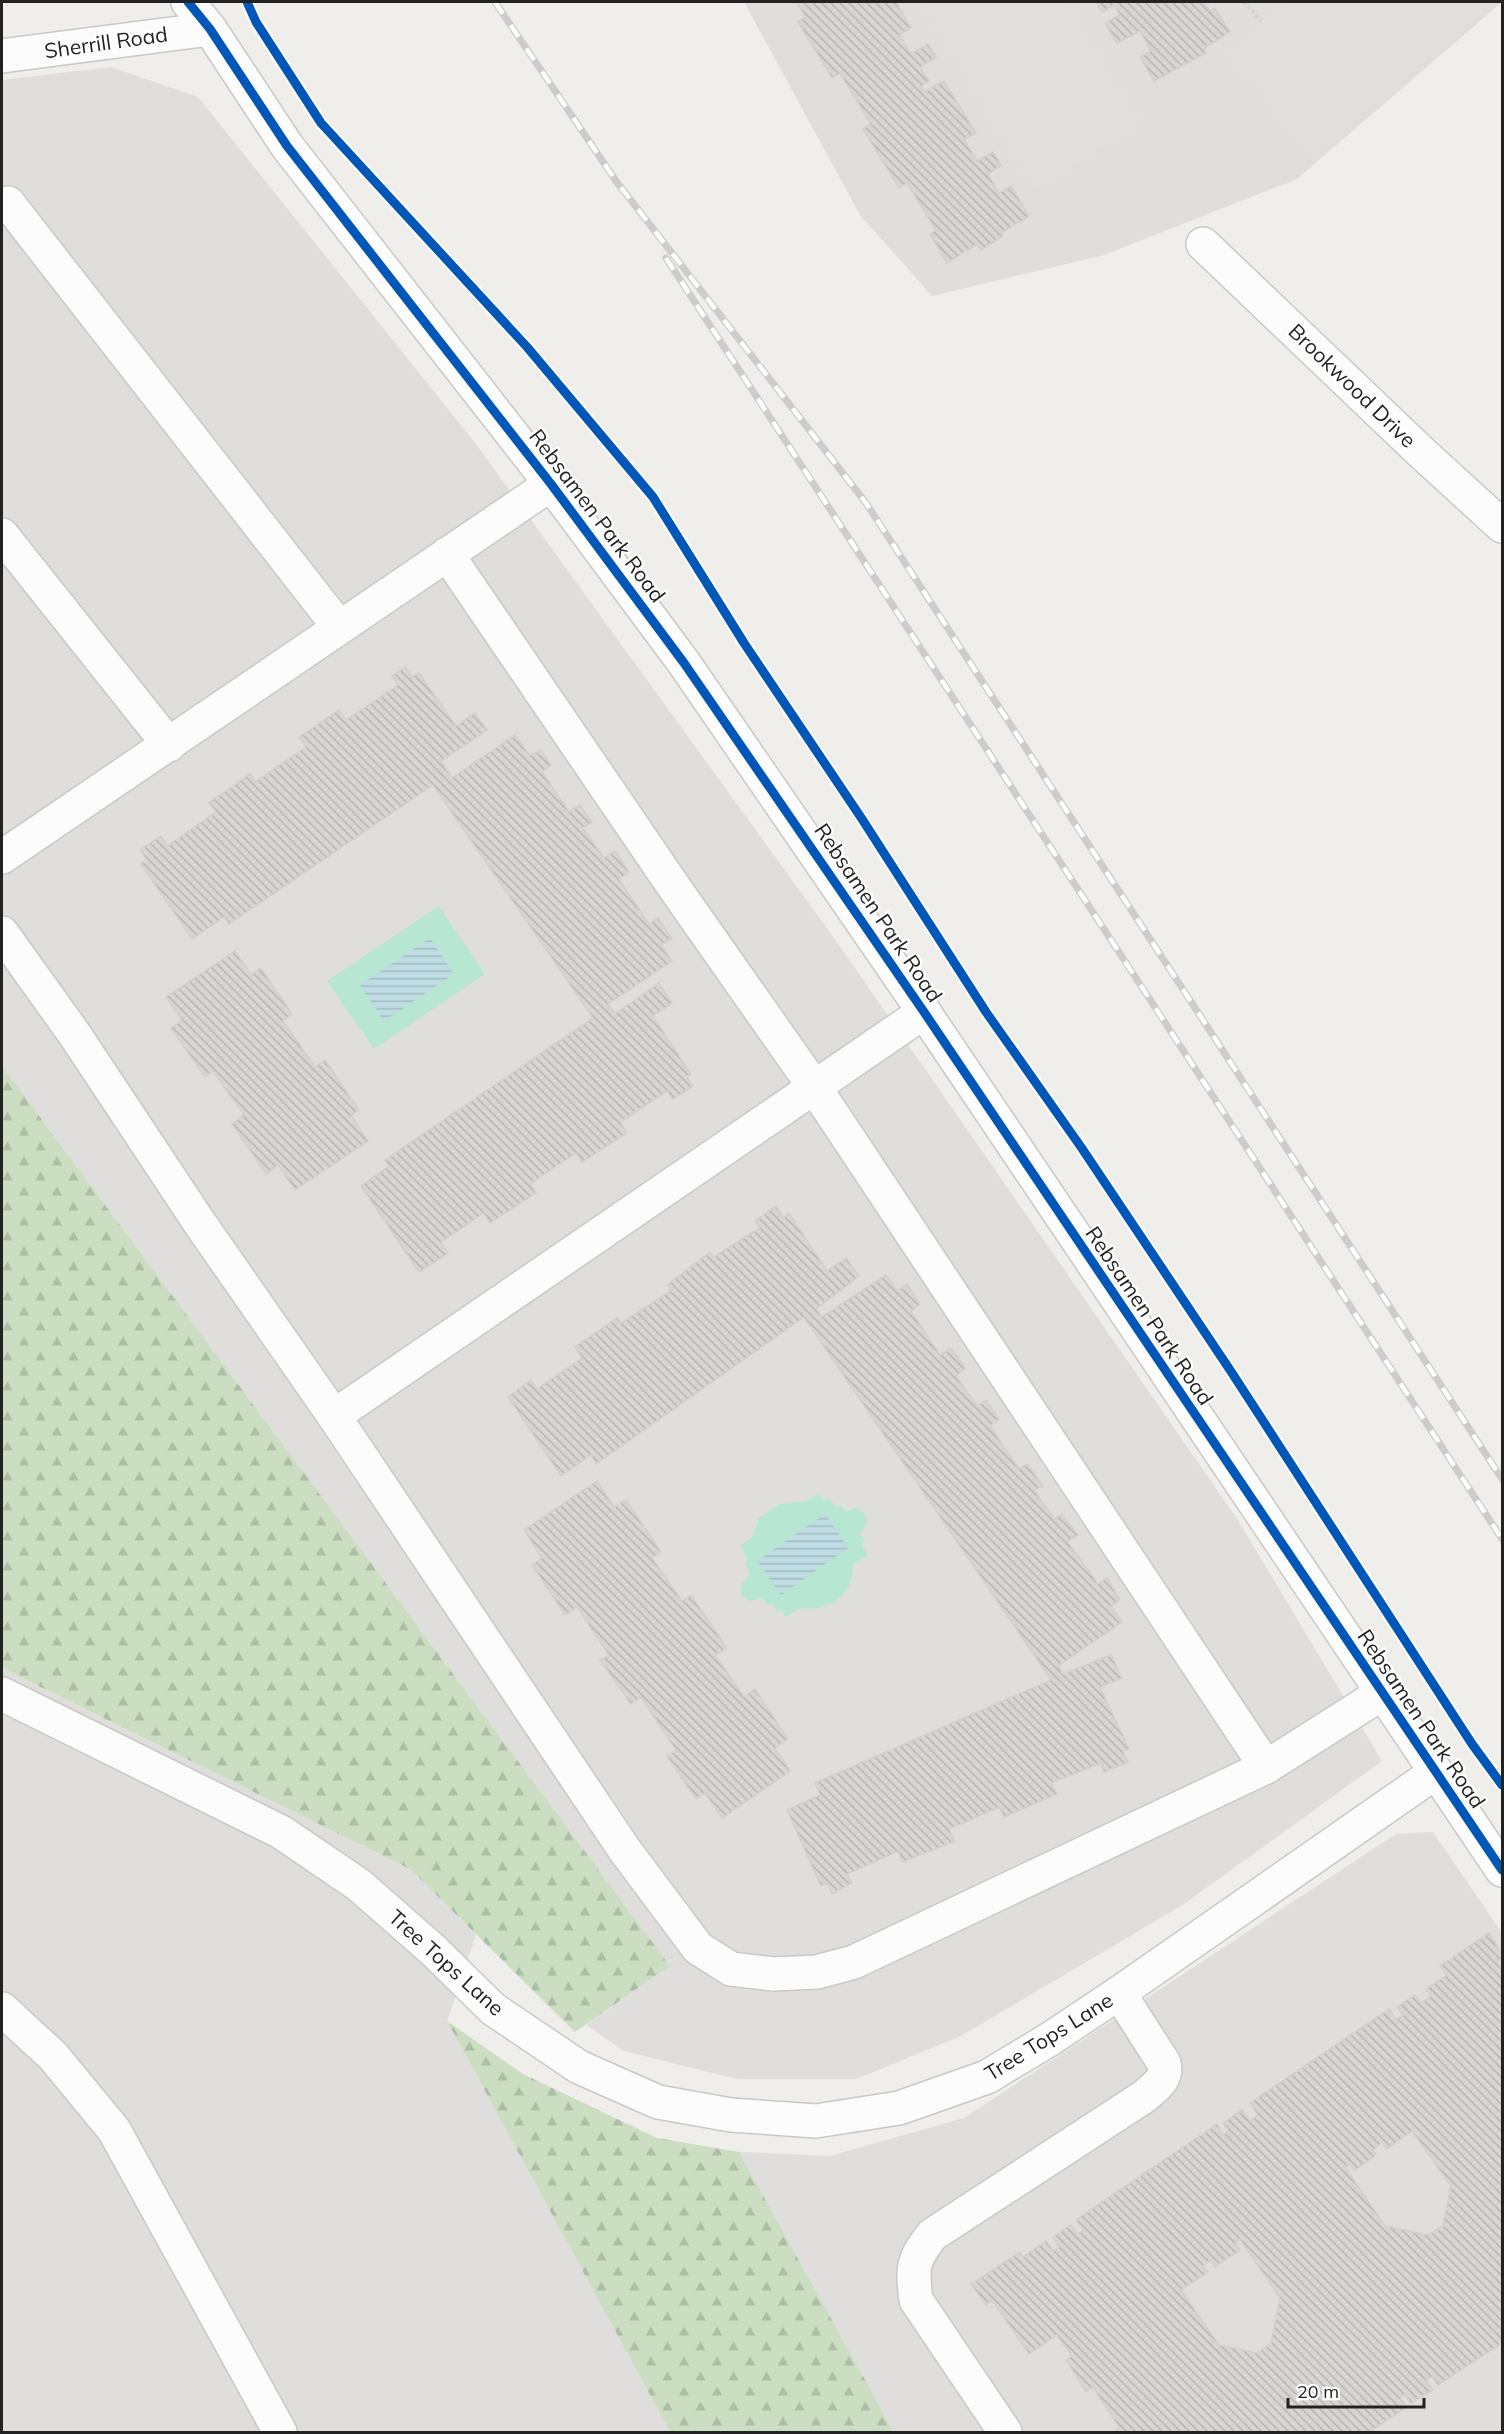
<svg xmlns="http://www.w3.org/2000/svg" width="1504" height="2434" font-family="Mulish,sans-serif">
  <defs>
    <pattern id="forest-firs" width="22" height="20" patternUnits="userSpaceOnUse" patternTransform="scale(1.5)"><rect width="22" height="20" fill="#cbdec1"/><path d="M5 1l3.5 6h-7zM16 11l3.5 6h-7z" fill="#aebea6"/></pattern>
    <pattern id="water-rules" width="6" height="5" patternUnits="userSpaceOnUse" patternTransform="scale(1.5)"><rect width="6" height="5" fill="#bfdbe3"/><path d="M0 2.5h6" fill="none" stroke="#a4bcc2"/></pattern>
    <pattern id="building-back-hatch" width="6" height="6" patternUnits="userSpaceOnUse" patternTransform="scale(1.5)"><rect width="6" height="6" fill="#d7d4d2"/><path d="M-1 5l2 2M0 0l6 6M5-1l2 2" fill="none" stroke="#b8b6b4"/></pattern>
  </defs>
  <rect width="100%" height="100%" fill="#f0eeeb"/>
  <!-- residential -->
  <g fill="#dfdedc">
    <polygon points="744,2 1502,2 1297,179 1104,255 932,296 860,215"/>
    <polygon points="111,67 198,97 476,444 839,945 1238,1520 1382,1761 1184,1904 961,2036 856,2079 737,2079 624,2051 586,2025 670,1966 2,1066 2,80"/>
    <polygon points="2,1668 410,1869 476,1935 447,2021 670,2432 2,2432"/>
    <polygon points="1433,1832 1502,1933 1502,2432 894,2432 739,2152 830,2156 964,2118 1396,1834"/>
  </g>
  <!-- forest -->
  <g fill="url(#forest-firs)">
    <polygon points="2,1066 670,1966 575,2032 410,1869 2,1668"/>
    <polygon points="447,2021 523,2074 657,2138 739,2152 894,2432 670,2432"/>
  </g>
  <!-- pitch -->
  <g fill="#b7e6d2">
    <polygon points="439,906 485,974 374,1049 327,981"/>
    <path d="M819 1494 824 1501 829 1498 836 1507 840 1505 846 1511 856 1508 864 1513 867 1524 860 1534 865 1541 861 1543 868 1556 853 1564C855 1594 829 1613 800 1608L786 1617 782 1610 777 1612 773 1604 767 1605 764 1598 749 1601 741 1595V1585L750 1574 745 1565 747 1560 741 1546 752 1537 759 1518 779 1504 806 1501Z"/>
  </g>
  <!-- parking -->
  <g fill="#e0dfde">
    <polygon points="920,2 1067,2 1141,124 1034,189"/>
    <polygon points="1293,2 1496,2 1310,154 1229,55"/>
  </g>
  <!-- water -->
  <g fill="url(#water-rules)">
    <polygon points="430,938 454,974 384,1021 360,985"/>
    <polygon points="825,1514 848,1548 781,1595 757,1561"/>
  </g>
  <!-- building -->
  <g fill="url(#building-back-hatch)" stroke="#d3d0cc" stroke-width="1.5" fill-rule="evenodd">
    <polygon points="796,2 896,2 911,28 899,35 911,54 928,44 936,57 920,67 929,81 921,86 924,92 944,81 976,133 964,139 977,161 993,152 1001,165 988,174 999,193 1011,186 1029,216 1001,233 1003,236 981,250 977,244 947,263 930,234 936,230 907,183 899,188 863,129 871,124 840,73 832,78 798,22 806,17"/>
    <polygon points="1096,2 1204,2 1210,11 1215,8 1230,32 1203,49 1206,53 1154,81 1140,57 1151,51 1140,31 1117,43 1105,23 1120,15 1114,5 1102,12"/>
    <polygon points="405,667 412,677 419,673 456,726 475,713 487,730 441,761 452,778 515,735 530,756 541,750 551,765 542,772 569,812 580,805 592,822 583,828 604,858 615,851 629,872 619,879 649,924 658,918 672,938 661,945 672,961 608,1004 615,1014 659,983 672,1003 653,1016 691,1074 687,1077 693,1086 673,1099 667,1091 620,1122 627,1133 582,1162 576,1153 530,1184 536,1193 490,1223 484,1213 441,1242 448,1253 419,1272 361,1186 389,1166 385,1160 593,1018 433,785 229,924 224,917 192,939 141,864 147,860 140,850 161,836 167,846 216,812 209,803 250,774 255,782 306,747 299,737 339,710 346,720 398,685 392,676"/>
    <polygon points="235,951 251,975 261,968 292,1014 283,1021 315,1067 325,1060 359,1110 351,1115 368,1141 295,1190 278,1165 266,1174 232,1124 244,1115 213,1071 205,1077 171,1028 182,1020 166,997"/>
    <polygon points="776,1206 783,1218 789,1213 827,1271 846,1258 859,1276 816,1309 822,1317 886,1275 897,1291 907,1284 920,1304 911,1311 940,1355 951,1348 966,1368 956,1376 977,1406 986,1400 999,1419 990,1426 1019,1469 1027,1464 1043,1486 1034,1490 1054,1519 1062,1515 1078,1535 1067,1541 1098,1584 1107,1578 1120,1600 1111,1606 1122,1622 1058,1666 1063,1674 1111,1655 1122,1678 1100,1687 1129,1749 1123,1751 1128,1762 1104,1772 1101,1763 1051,1783 1057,1794 1004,1817 999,1807 949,1829 955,1841 902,1862 898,1851 847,1874 852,1883 832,1894 828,1883 821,1886 787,1810 820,1795 815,1783 1051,1680 804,1317 596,1464 591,1455 561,1476 508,1397 531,1380 537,1389 582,1358 575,1347 617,1318 621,1323 671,1291 667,1285 710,1252 714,1257 760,1228 755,1221"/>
    <polygon points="597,1481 614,1507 626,1500 661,1552 652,1558 682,1601 691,1595 727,1648 715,1655 744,1697 755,1689 788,1739 775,1748 790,1771 722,1818 705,1793 696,1799 667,1756 676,1750 641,1697 631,1704 600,1660 609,1655 577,1607 565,1615 532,1565 542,1558 524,1530"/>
    <path d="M1489 1933 1502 1954V1959L1497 1962 1502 1970V2343L1438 2385 1432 2376 1426 2379 1433 2390 1411 2403 1405 2394 1400 2398 1407 2407 1369 2432H1117L1116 2430 1119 2427 1093 2387 1086 2392 1066 2360 1072 2356 1057 2335 1029 2354 992 2300 986 2305 971 2284 1020 2252 1023 2257 1046 2241 1054 2251 1059 2247 1053 2237 1071 2225 1078 2234 1084 2230 1076 2220 1217 2124 1223 2135 1229 2131 1223 2123 1242 2110 1250 2121 1258 2115 1250 2103 1389 2009 1396 2020 1403 2015 1397 2007 1415 1995 1421 2003 1431 1996 1426 1989 1447 1975 1440 1966ZM1412 2131 1451 2186 1443 2226 1428 2235 1385 2226 1345 2167 1350 2164 1355 2170 1376 2155 1373 2150 1382 2142 1387 2149ZM1240 2239 1280 2298 1271 2344 1256 2353 1219 2345 1181 2290 1208 2272 1203 2266 1211 2260 1215 2267 1240 2250 1235 2242Z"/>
  </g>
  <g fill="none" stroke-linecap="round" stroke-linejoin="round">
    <!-- minor casing -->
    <g stroke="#c9c8c7" stroke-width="36">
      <g id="minor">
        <polyline points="188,2 210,29 287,146 551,484 684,663 924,1012 1502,1870"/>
        <polyline points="2,56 210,29"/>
        <polyline points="8,203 339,627"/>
        <polyline points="1203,244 1421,452 1502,526"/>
        <polyline points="2,535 169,745"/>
        <polyline points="447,554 676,890 815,1088 1266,1767"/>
        <polyline points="2,857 551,484"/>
        <polyline points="2,933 75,1035 201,1225 334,1416 624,1849 698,1948 731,1969 773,1974 817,1972 854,1962 1266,1767 1381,1694"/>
        <polyline points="334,1416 924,1012"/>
        <polyline points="2,1694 281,1832 359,1885 433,1950 493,2009 579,2067 658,2102 731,2115 816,2121 899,2108 987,2077 1050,2039 1119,1993 1436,1772"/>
        <polyline points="2,2009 53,2056 114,2130 280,2432"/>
        <path d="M1005 2432 916 2300C912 2267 912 2261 932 2235L1145 2096C1156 2086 1168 2079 1164 2063L1119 1993"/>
      </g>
    </g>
    <!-- path -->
    <polyline stroke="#dccecd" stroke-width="4" stroke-dasharray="3 3" stroke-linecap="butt" points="1244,2 1261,21"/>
    <!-- minor -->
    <use href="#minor" stroke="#fdfcfc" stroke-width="33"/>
    <!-- rail casing -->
    <g stroke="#ccc" stroke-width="7">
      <g id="rail">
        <polyline points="495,2 616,181 866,503 1502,1479"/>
        <polyline points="666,258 1502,1539"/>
      </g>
    </g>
    <!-- rail -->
    <use href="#rail" stroke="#fff" stroke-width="4.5" stroke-dasharray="14" stroke-linecap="butt"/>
    <!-- cycleway casing -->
    <g stroke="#fff" stroke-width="13">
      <g id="cycleway">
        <polyline points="188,2 210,29 287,146 551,484 684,663 924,1012 1502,1870"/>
        <polyline points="247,2 256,22 321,123 527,347 653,497 744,643 862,819 986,1012 1081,1147 1232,1373 1472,1744 1502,1785"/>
      </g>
    </g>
    <!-- cycleway -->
    <use href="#cycleway" stroke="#0057b8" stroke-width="9"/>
  </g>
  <g text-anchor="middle" stroke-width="4.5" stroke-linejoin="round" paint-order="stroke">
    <!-- street labels -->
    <g font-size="21" fill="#222" stroke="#fff">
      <text transform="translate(106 43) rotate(-8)" y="7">Sherrill Road</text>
      <text transform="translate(1352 386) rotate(44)" y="7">Brookwood Drive</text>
      <text transform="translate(597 516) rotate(53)" y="7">Rebsamen Park Road</text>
      <text transform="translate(878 913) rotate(56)" y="7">Rebsamen Park Road</text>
      <text transform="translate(1149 1316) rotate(56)" y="7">Rebsamen Park Road</text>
      <text transform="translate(1421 1719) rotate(56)" y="7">Rebsamen Park Road</text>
      <text transform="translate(446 1963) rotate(42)" y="7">Tree Tops Lane</text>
      <text transform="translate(1049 2037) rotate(-32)" y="7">Tree Tops Lane</text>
    </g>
  </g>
  <!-- border -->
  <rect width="1504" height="2434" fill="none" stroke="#222222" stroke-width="6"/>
  <!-- scale -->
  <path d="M1288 2398v9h136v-9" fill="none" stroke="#222222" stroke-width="3"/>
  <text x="1297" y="2398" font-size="18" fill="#222222" stroke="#ffffff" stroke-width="4.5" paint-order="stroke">20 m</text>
</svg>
